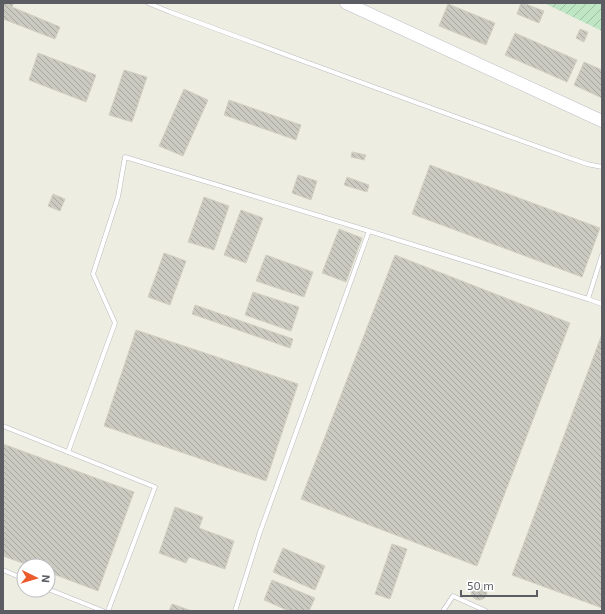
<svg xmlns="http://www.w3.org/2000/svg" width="605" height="614" font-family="'Exo 2',sans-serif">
  <defs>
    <pattern id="garden-furrows" width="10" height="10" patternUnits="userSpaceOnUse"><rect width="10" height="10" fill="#bee6c5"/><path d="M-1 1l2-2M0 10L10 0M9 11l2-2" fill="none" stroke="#9dbea4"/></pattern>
    <pattern id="building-back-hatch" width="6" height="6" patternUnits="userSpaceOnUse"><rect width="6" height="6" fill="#cacac1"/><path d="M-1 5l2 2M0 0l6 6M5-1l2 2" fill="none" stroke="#a7a7a0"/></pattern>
  </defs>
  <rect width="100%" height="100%" fill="#eeede2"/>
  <!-- garden -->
  <polygon fill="url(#garden-furrows)" points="544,3 602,3 602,31"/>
  <!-- building -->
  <g fill="url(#building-back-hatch)" stroke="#d2d0c1">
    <polygon points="3,3 14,3 12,7 60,27 55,39 3,19"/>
    <polygon points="521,3 523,3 544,11 539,23 517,14"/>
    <polygon points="448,4 495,23 486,45 439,26"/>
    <polygon points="580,29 588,32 584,42 576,38"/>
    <polygon points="515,33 577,60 567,82 505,55"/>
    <polygon points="38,53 96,75 86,102 29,80"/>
    <polygon points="584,62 602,70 602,98 574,85"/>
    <polygon points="124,70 147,77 132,122 109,115"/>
    <polygon points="184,89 208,100 183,156 159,146"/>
    <polygon points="229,100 301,125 296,140 224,115"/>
    <polygon points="352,152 366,155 364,160 351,157"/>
    <polygon points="430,165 600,228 582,277 412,214"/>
    <polygon points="298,175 317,181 311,200 292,193"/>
    <polygon points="347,177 369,185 367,192 344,185"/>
    <polygon points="53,194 65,199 60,211 48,206"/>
    <polygon points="204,197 229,206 214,250 188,242"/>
    <polygon points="241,210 263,218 246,263 224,255"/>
    <polygon points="339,229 362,238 346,282 322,273"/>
    <polygon points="164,253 186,261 170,305 148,297"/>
    <polygon points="266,255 313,272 304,297 256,281"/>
    <polygon points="395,255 570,323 477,566 301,499"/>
    <polygon points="253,292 299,307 291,331 245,315"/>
    <polygon points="195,305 293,339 290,348 192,314"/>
    <polygon points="136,330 298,384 266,481 104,426"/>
    <polygon points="602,334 602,608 512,575"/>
    <polygon points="3,444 134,492 98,591 48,572 48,566 31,566 3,556"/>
    <polygon points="175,507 203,517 199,528 234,541 225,569 189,557 186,563 159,553"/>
    <polygon points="392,544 407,549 390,599 375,594"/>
    <polygon points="283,548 325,566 315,590 273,572"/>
    <polygon points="272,580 315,598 309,611 289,611 264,600"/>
    <circle cx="479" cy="592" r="8"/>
    <polygon points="172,604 192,611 169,611"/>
  </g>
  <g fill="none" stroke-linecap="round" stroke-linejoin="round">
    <!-- lane casing -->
    <g stroke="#babbc1" stroke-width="5">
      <g id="lane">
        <path d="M148 3 170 12C309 63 448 115 587 164L602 167"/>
        <polyline points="602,255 588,299 602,304"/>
        <polyline points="3,426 155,487 108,611"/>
        <polyline points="68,452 115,323 93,274 118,197 125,157 369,231 588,299"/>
        <polyline points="3,570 24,579"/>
        <polyline points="48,589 103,611"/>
        <polyline points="235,611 260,532 369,231"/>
        <polyline points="443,611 453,596 486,611"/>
      </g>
    </g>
    <!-- secondary casing -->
    <g stroke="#bbbdc4" stroke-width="13">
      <polyline id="secondary" points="346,3 602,121"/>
    </g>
    <!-- lane -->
    <use href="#lane" stroke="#fff" stroke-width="4"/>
    <!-- secondary -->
    <use href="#secondary" stroke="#fff" stroke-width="12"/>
  </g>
  <!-- border -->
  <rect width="605" height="614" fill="none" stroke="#5b5d63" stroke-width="8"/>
  <!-- north arrow -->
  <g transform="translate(36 578) rotate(95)"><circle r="19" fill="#ffffff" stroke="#bdbec1"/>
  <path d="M0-3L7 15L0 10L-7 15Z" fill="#eb5b2b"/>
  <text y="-6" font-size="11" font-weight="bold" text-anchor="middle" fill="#5b5d63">N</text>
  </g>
  <!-- scale -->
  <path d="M461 590v6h76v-6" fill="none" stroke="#5b5d63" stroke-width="2"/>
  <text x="467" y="590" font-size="12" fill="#5b5d63" stroke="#ffffff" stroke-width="3" paint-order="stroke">50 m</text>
</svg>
